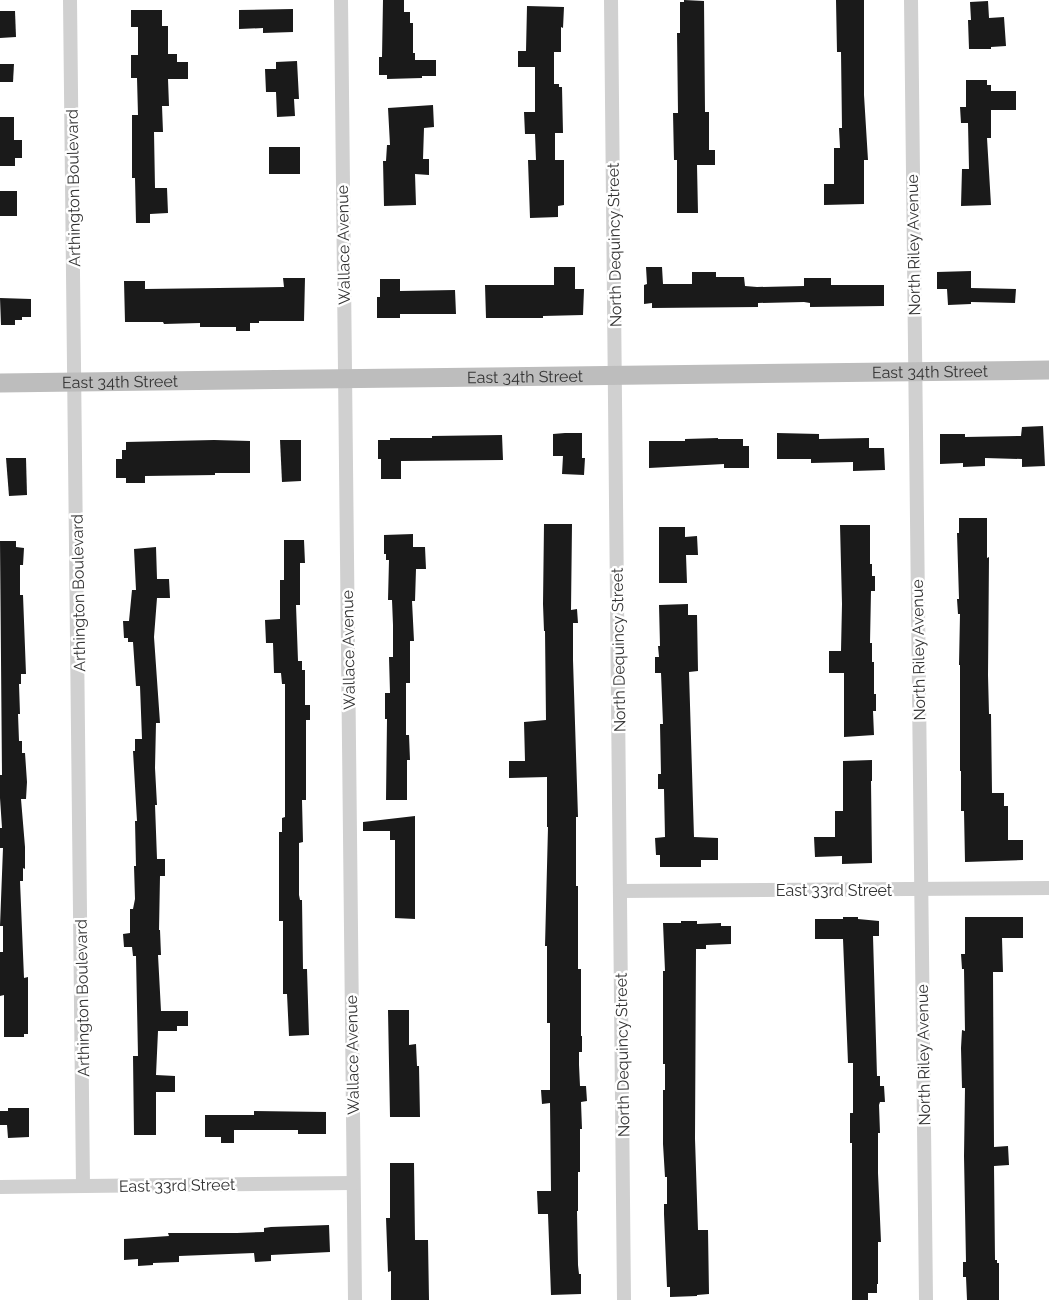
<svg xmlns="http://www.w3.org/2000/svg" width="1049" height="1300" font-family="Raleway,sans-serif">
  <rect width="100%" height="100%" fill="#fff"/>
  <!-- building -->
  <g fill="#1a1a1a">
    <polygon points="383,0 404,0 404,12 410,12 410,23 413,23 413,53 415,53 415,60 436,60 436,76 422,76 422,78 387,79 387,75 379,75 379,57 382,57"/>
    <polygon points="684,0 704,1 705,112 709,112 709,150 715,150 715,165 697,165 698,213 677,213 677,160 674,160 673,113 678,113 677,33 680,33 680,2 684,2"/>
    <polygon points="836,0 864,0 864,95 868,160 864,160 864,204 824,205 824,184 834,184 834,148 840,148 839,128 842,128 841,52 837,52"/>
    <polygon points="988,1 989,18 1004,17 1006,46 991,47 991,49 969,49 968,20 971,20 970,2"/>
    <polygon points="527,6 564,7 563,28 561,27 561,52 554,52 554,84 559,84 559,87 562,87 563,133 555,133 555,160 564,160 564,205 558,206 558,217 530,218 528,160 536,160 535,134 525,134 524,112 535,112 535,67 518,67 518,51 526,51"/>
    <polygon points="293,9 293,32 263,33 263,28 239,29 239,10"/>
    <polygon points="131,10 162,10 162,26 168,26 168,54 177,54 177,62 188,62 188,79 168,79 169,106 162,106 163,132 154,132 155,188 167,188 168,213 150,214 150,223 136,223 135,178 132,178 132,115 138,115 137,78 131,78 131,55 138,55 138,27 131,27"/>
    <polygon points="0,11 15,11 16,37 0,38"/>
    <polygon points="297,61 299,99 294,99 295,116 277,117 276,92 266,92 265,69 276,69 276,62"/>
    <polygon points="0,64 14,64 13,82 0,82"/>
    <polygon points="966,80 987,80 987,85 991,85 991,91 1016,91 1016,110 991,110 991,138 987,138 991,205 961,206 962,169 969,169 968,123 961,123 960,107 966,107"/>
    <polygon points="433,105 434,127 424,128 423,159 429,159 429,175 415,174 416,205 384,206 383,161 386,161 387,145 390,145 388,108"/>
    <polygon points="0,117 14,117 14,140 22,140 22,158 15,158 15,166 0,166"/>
    <rect x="269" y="147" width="31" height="27"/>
    <rect x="0" y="191" width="17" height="25"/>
    <polygon points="554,267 575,267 575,289 584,289 583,315 543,316 543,318 486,318 485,285 554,285"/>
    <polygon points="646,267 662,267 663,284 692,284 692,272 716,272 716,277 744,277 745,286 757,287 804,286 804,278 831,278 831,285 884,285 884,306 810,307 810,303 804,302 758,303 758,307 652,308 652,303 644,304 644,285 647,284"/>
    <polygon points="971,271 971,288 1016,289 1015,303 971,302 971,304 948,305 947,289 937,289 937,272"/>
    <polygon points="283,278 305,278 304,321 259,321 259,323 250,323 250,331 236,331 236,327 200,327 200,323 164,324 163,322 125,322 124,281 145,281 145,289 284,287"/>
    <polygon points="380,279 400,279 400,291 455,290 456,314 400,314 400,318 377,318 377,297 380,297"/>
    <polygon points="0,298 31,299 31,317 22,317 22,320 15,320 15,325 1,325"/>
    <polygon points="1043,426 1045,466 1022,467 1022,459 985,458 985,466 963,467 963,463 940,464 940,434 965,434 965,437 1021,436 1022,427"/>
    <polygon points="565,433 582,433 582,458 585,458 584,475 562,474 563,456 553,456 553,434"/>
    <polygon points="777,433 819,434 819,439 869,438 869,448 884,448 885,470 853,471 853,462 811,463 811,459 777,459"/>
    <polygon points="502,435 503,460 401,461 401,479 381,479 381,459 378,459 378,440 390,440 390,438 432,438 432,436"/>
    <polygon points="718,438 718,439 743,439 743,446 749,446 749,468 724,468 724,464 649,468 649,441 685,441 685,439"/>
    <polygon points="214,440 250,441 250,473 215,473 215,475 145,476 145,483 126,483 126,478 116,478 116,459 122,459 122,450 126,450 126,442"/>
    <polygon points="280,440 301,440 301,481 282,482"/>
    <polygon points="6,458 26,458 27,495 9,496"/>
    <polygon points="959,518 987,518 987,558 989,557 988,675 989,714 991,714 992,793 1004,793 1004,806 1008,806 1008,840 1023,840 1023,860 965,862 964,811 961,811 961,771 960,771 960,665 959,665 960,614 958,614 957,599 959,599 957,533 959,533"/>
    <polygon points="544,524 572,524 571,610 577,609 578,623 573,623 573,660 578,817 576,817 576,886 578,886 578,969 581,969 581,1036 582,1036 582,1052 579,1052 579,1065 580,1086 586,1086 587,1101 581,1102 582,1129 580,1129 580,1172 578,1172 578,1211 577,1211 578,1265 579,1274 581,1274 581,1294 551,1295 548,1214 538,1214 537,1191 551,1191 550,1103 542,1104 541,1090 550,1090 550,1023 547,1023 547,946 545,946 548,827 547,827 547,777 509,778 509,761 525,761 524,722 546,720 545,631 544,631 543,604"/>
    <polygon points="840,525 870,525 870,564 872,564 872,576 875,576 875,591 871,591 870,643 872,643 872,662 874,662 874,694 876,694 876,711 873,711 874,735 844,737 844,673 829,673 829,651 841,651 842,604"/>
    <polygon points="659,527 685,527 685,537 697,536 698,555 686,555 687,583 659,583"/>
    <polygon points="413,534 413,547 425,547 426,569 416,569 415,601 412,601 414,641 410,641 410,683 406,683 406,735 409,735 410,760 407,760 407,800 386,800 387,719 385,719 385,693 390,693 389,657 393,657 393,625 392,600 388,600 389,560 386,560 386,554 384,554 384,535"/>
    <polygon points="284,540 304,540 305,563 300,563 300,605 296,605 298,661 302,661 302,670 305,670 305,705 310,705 310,720 306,720 306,800 302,800 303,842 299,843 299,895 300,900 302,900 303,969 307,969 309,1035 289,1036 287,994 283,994 283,921 279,921 279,832 282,832 282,818 285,817 285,684 282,684 281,673 274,673 273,643 266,643 265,620 280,619 280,580 284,580"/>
    <polygon points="0,541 16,541 16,547 24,548 23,565 20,565 20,595 23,595 26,674 21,674 21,684 19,684 20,714 18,714 19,741 22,741 22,753 25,753 27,782 26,799 21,799 25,847 25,869 23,868 23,881 20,881 24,978 28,977 28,1034 24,1034 24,1037 4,1037 4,995 0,996 0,952 3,952 3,926 0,926 3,848 0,848 0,828 2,828 0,798 0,775 2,775"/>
    <polygon points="156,547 157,579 169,579 170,598 157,598 154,637 160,723 156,723 155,768 157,805 155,805 157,859 165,859 165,876 160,876 159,930 160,930 161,955 158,955 161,1011 188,1011 188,1026 177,1026 177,1031 158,1031 156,1075 175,1076 175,1092 156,1092 156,1135 134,1135 133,1056 138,1056 136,956 133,956 132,947 124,947 123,934 130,933 130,909 133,909 135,899 134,866 136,866 135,821 137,821 133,751 135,751 135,739 142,739 140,686 136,686 133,642 128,642 128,638 124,638 123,621 129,621 132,590 136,590 134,549"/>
    <polygon points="688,604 688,615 697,615 698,671 689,672 694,837 718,838 718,860 701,860 701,867 660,867 660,855 656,855 655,838 665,837 664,789 658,789 658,774 661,774 660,724 663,724 661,673 655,673 655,657 659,657 658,646 660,646 659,605"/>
    <polygon points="872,760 872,781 871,781 872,863 842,864 842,856 815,857 814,837 835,837 835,811 843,811 843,761"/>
    <polygon points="415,816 415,919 395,918 395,840 390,840 390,831 363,831 363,822"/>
    <polygon points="843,917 858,917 858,919 879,921 879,936 873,936 877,1076 880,1076 880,1086 884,1086 885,1102 880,1102 879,1105 880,1133 878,1133 878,1173 881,1242 878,1242 878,1284 877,1284 877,1293 868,1293 868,1300 852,1300 852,1143 850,1143 850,1113 853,1113 853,1063 848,1063 843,939 815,939 815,919 843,919"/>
    <polygon points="965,917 1023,917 1023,938 1002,938 1003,972 993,972 994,1147 1008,1146 1009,1165 994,1166 995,1260 997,1260 997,1263 999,1263 999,1300 967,1300 966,1277 963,1277 963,1262 966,1262 964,1156 965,1088 962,1088 961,1048 962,1030 965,1031 964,969 962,969 961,954 965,954"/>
    <polygon points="681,921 697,921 697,924 721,923 721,926 731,926 731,944 706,945 706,949 696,949 695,1139 698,1230 708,1230 709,1294 697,1295 697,1296 670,1297 670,1287 667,1287 664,1214 664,1204 667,1204 667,1177 665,1177 663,1144 663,1090 665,1090 665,1064 663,1064 663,971 665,971 663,923 681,923"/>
    <polygon points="388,1010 409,1010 409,1045 416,1044 417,1066 419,1066 420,1117 390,1117"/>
    <polygon points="8,1108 29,1108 29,1137 8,1138 7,1125 0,1125 0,1111 8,1111"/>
    <polygon points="254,1111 326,1112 326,1134 298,1134 298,1130 234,1130 234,1143 221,1143 221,1137 205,1137 205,1115 254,1115"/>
    <polygon points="390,1163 414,1163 415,1240 428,1240 429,1300 391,1300 391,1271 388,1272 386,1218 390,1218"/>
    <polygon points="329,1225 330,1252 271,1255 271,1261 255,1262 254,1253 179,1256 179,1262 153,1263 153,1265 138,1266 138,1259 124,1260 124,1239 169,1236 168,1233 237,1233 264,1232 264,1228 271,1227"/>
  </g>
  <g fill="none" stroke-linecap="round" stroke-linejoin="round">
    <!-- minor -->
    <g stroke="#d0d0d0" stroke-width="14">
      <polyline points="70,0 83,1186"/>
      <polyline points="341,0 355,1300"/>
      <polyline points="611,0 624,1300"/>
      <polyline points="911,0 926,1300"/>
      <polyline points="620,891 1049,888"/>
      <polyline points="0,1187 353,1183"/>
    </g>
    <!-- secondary -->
    <path stroke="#bdbdbd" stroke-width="19" id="s1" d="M0 383 1049 370"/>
  </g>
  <g text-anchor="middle" stroke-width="5" stroke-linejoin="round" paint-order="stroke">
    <!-- street labels -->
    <g font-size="16" fill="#333" stroke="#fff">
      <text transform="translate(73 188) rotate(-91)" y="6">Arthington Boulevard</text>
      <text transform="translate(343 245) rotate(-91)" y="6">Wallace Avenue</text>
      <text transform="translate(614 245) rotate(-91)" y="6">North Dequincy Street</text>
      <text transform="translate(913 245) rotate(-91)" y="6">North Riley Avenue</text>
      <text dy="6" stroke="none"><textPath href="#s1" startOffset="930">East 34th Street</textPath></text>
      <text dy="6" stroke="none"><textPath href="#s1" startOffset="525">East 34th Street</textPath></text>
      <text dy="6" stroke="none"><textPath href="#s1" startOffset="120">East 34th Street</textPath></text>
      <text transform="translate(78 593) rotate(-91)" y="6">Arthington Boulevard</text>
      <text transform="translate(348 650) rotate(-91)" y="6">Wallace Avenue</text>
      <text transform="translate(618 650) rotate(-91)" y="6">North Dequincy Street</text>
      <text transform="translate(918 650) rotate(-91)" y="6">North Riley Avenue</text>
      <text x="834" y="896">East 33rd Street</text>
      <text transform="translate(82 998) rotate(-91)" y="6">Arthington Boulevard</text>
      <text transform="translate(352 1055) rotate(-91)" y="6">Wallace Avenue</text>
      <text transform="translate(622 1055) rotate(-91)" y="6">North Dequincy Street</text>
      <text transform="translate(923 1055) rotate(-91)" y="6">North Riley Avenue</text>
      <text transform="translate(177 1185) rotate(-1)" y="6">East 33rd Street</text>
    </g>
  </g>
</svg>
